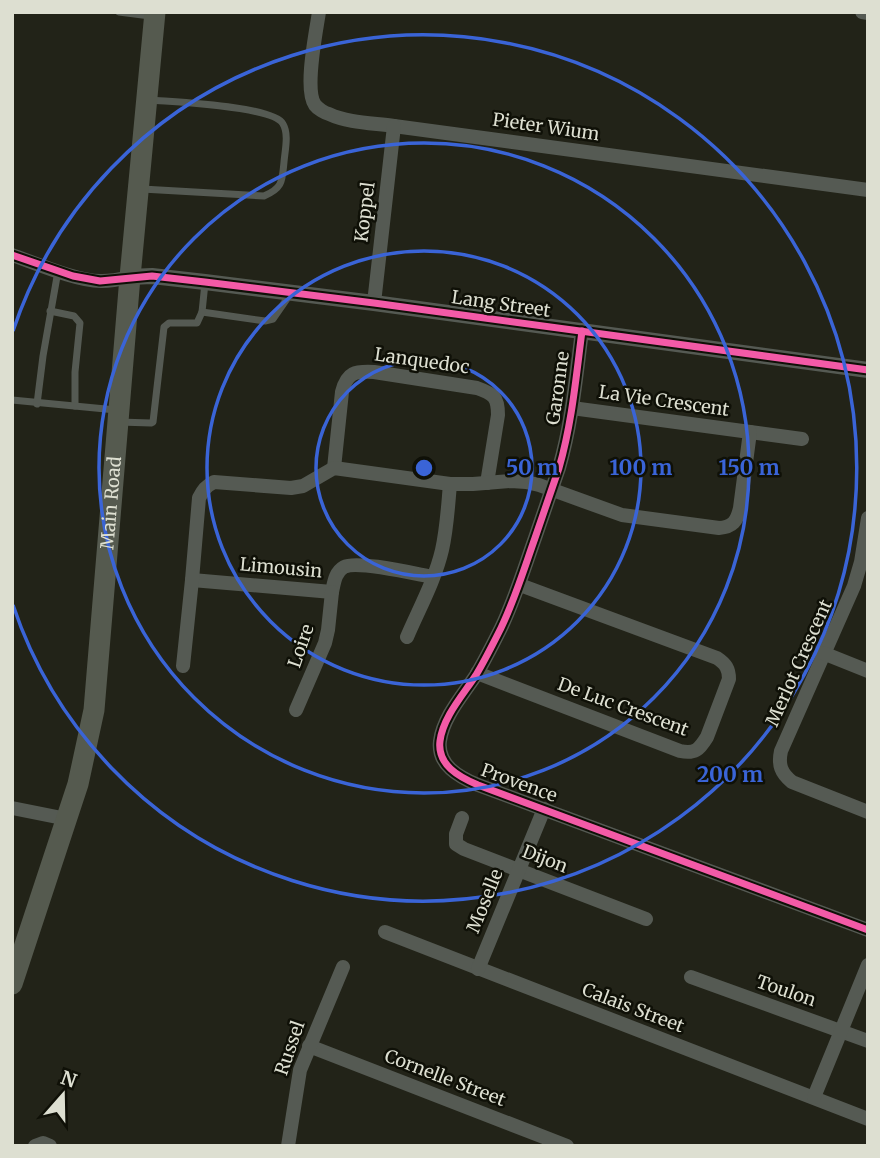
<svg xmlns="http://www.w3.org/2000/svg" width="880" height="1158" font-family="Merriweather,serif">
  <rect width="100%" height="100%" fill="#222318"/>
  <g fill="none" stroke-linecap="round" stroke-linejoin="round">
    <!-- service -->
    <g stroke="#555a53" stroke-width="7">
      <polyline points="119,12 150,16"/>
      <path d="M142 189 264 196C283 188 282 181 284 162 285 150 289 134 283 124 274 106 173 102 151 100"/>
      <polyline points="205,283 202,312 265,321 273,319 291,293"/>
      <polyline points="50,311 74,316 80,323 75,372 75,406"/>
      <polyline points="12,400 116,410"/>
      <polyline points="37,404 43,356 58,271"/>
      <polyline points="119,422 151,423 153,422 164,327 169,323 197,323 202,312"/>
    </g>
    <!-- minor -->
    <g stroke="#555a53" stroke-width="14">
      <path d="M319 12C316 32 304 90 315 105 318 109 325 113 329 114 348 123 373 123 394 126L868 190"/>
      <polyline points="862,12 868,13"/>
      <path d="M12 255C35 263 79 282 102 281 111 281 121 279 130 277"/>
      <polyline points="374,303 394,126"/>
      <path d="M582 331C576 377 572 423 559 468 551 491 543 515 535 538 524 569 515 599 501 628 493 644 485 660 476 675 463 695 443 717 440 741 437 765 459 777 478 785L868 930"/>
      <polyline points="572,408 802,439"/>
      <path d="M334 468 342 392C347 372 355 371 374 372L477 388C494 394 498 397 498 415L487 483"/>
      <path d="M868 518 861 562 854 586 781 751C778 765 781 773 792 782L868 812"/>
      <path d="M192 580 332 592C334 583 335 572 344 567 357 560 416 574 433 577"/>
      <path d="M407 637C419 609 435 580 442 550 447 528 448 506 450 484"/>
      <polyline points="823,653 868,671"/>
      <path d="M183 666 192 580 199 498C203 490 206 486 214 482L291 488 303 486 334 468 450 484H473L511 481 526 482 539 485 622 515 719 528C733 527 737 521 740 508L750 432"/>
      <path d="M477 673 680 751C695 754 699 750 707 737L729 679C729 669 726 664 717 658L520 585"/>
      <polyline points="296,710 325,643 328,630 332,592"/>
      <polyline points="12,808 67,819"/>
      <polyline points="462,818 456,834 456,844 464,849 646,919"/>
      <polyline points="385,932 868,1119"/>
      <polyline points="478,969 544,809"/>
      <polyline points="691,977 868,1041"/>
      <polyline points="309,1046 567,1146"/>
      <polyline points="814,1097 868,965"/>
      <polyline points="35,1146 43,1143 50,1146"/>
      <polyline points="288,1146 300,1070 343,967"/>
    </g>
    <!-- tertiary -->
    <polyline stroke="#555a53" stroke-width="16" points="130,277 152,276 205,282 374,303 868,370"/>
    <!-- primary -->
    <path stroke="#555a4f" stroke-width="21" id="s1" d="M12 984 78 784 94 710 130 277 155 12"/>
    <!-- cycleway casing -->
    <g stroke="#0f1007" stroke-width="11">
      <g id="cycleway">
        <polyline points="12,255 73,276 100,281 152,276 205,282 374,303 868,370"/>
        <path d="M582 331C576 377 572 423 559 468 551 491 543 515 535 538 524 569 515 599 501 628 493 644 485 660 476 675 463 695 443 717 440 741 437 765 459 777 478 785L868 930"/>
      </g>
    </g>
    <!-- cycleway -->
    <use href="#cycleway" stroke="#f35aa7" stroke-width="7"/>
  </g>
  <!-- distance rings -->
  <g fill="none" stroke="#3a64d7" stroke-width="3.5">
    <circle cx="424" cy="468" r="108"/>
    <circle cx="424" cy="468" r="217"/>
    <circle cx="424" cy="468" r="325"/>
    <path d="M13 331A433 433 0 1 1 13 605"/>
  </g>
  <g text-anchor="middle" stroke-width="5" stroke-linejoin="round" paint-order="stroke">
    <!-- street labels -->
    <g font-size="18" fill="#dddfd1" stroke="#0f1007">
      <text transform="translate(546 127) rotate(8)" y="6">Pieter Wium</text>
      <text transform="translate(365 212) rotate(-83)" y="6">Koppel</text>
      <text transform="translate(501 304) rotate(8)" y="6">Lang Street</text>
      <text transform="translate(422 361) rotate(8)" y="6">Lanquedoc</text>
      <text transform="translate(558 388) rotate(-82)" y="6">Garonne</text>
      <text transform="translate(664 401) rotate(8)" y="6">La Vie Crescent</text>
      <text dy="6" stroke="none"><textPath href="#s1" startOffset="494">Main Road</textPath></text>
      <text transform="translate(281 568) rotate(5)" y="6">Limousin</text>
      <text transform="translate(301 646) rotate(-71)" y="6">Loire</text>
      <text transform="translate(799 663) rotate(-66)" y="6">Merlot Crescent</text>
      <text transform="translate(623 707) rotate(20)" y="6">De Luc Crescent</text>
      <text transform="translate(519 783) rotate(20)" y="6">Provence</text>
      <text transform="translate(545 859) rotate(21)" y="6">Dijon</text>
      <text transform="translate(485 901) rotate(-68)" y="6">Moselle</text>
      <text transform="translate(786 991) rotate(19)" y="6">Toulon</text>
      <text transform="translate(633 1008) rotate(21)" y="6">Calais Street</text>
      <text transform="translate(290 1048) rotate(-71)" y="6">Russel</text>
      <text transform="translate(445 1078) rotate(21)" y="6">Cornelle Street</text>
    </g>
  </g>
  <circle cx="424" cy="468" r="10" fill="#3a64d7" stroke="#0f1007" stroke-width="3.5"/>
  <g font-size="21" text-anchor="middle" font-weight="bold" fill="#3a64d7" stroke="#0f1007" stroke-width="5" stroke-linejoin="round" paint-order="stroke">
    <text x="532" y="475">50 m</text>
    <text x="641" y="475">100 m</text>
    <text x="749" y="475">150 m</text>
    <text x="730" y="782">200 m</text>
  </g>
  <!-- border -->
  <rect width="880" height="1158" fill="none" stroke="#dddfd1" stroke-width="28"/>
  <!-- north arrow -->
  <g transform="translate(63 1095) rotate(20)" stroke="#0f1007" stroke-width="5" paint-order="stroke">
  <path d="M0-5L12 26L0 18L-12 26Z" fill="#dddfd1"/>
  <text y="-10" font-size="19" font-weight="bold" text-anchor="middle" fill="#dddfd1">N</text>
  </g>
</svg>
